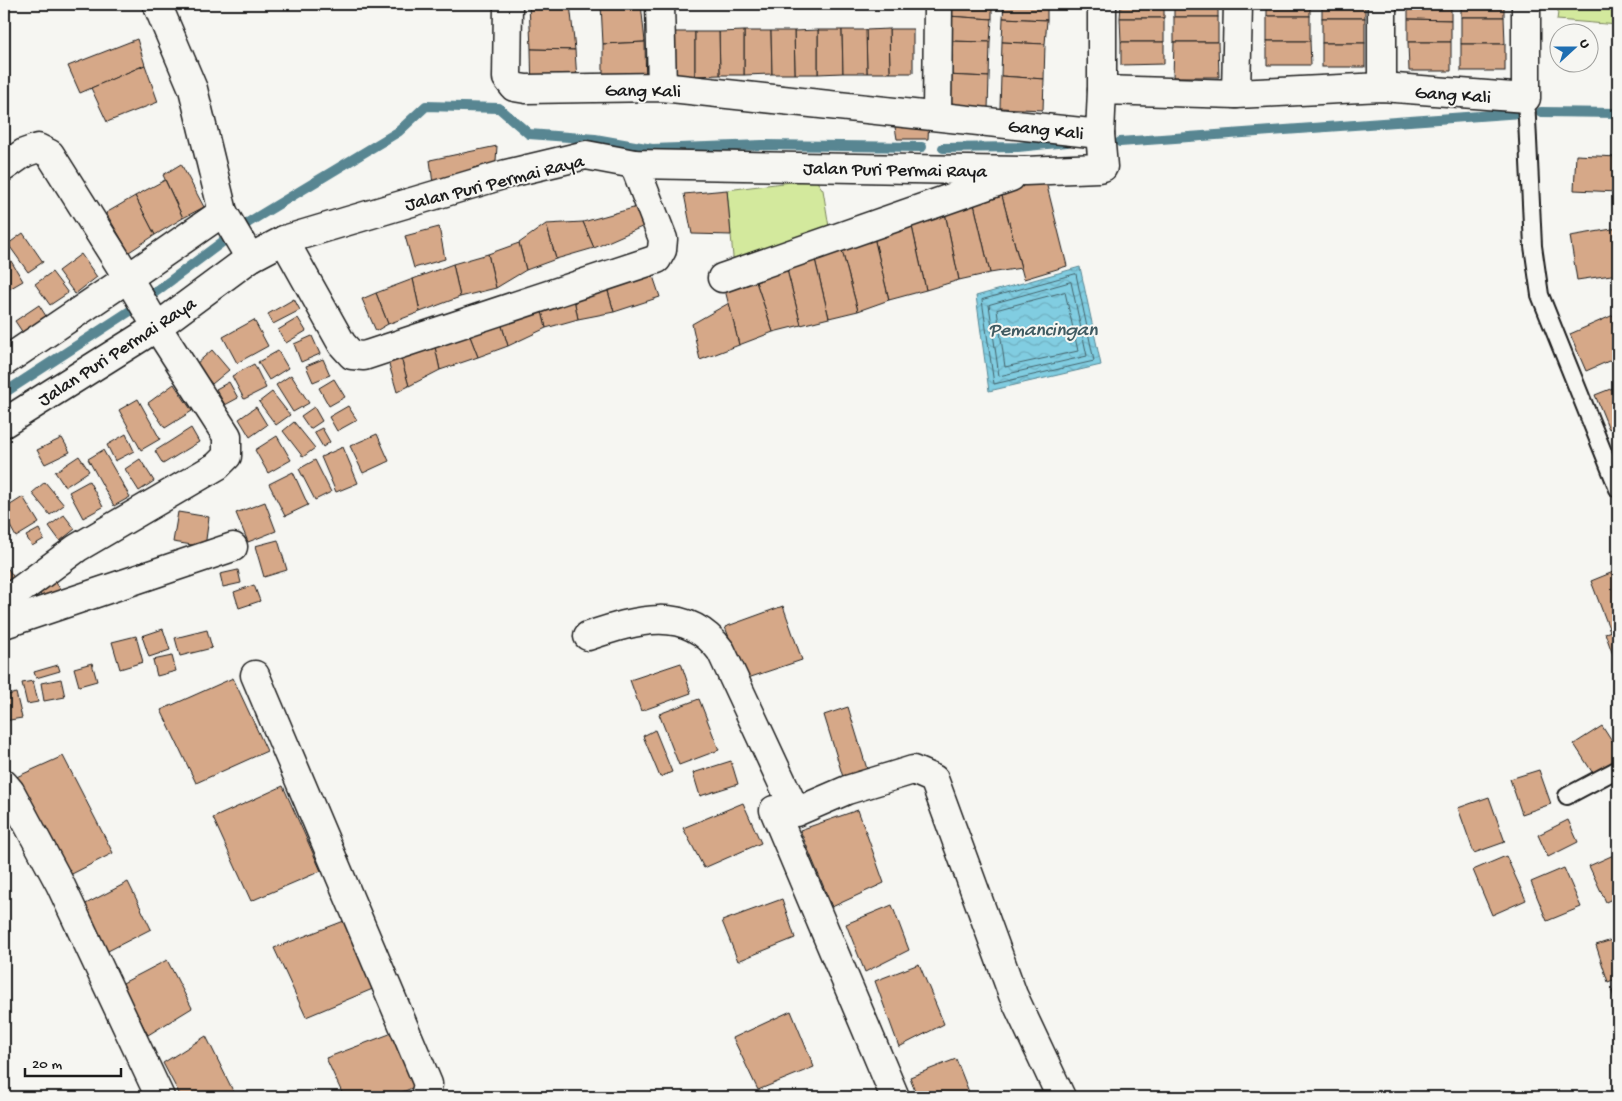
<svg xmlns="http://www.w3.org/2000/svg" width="1622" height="1101" font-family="'Gochi Hand',sans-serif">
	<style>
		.green { fill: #d3e99d; stroke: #78825c }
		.water { fill: url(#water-waves); stroke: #598692 }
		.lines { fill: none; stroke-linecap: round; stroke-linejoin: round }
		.shore { stroke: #44636b; stroke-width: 1 }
		.stream { stroke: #598692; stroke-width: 10 }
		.building { fill: #d6a888; stroke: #1c1c1c }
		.lane-casing { stroke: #1c1c1c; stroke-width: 20 }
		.street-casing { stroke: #1c1c1c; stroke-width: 31 }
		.lane { stroke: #f6f6f2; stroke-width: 16 }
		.street { stroke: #f6f6f2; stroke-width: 28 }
		.labels { text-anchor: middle; stroke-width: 4; stroke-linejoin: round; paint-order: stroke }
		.street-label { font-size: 19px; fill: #1c1c1c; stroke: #f6f6f2 }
		.water-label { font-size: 20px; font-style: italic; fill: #3f5a61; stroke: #f6f6f2 }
	</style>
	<defs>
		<pattern id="water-waves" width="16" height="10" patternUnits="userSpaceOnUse" patternTransform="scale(1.25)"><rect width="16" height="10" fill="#81cde1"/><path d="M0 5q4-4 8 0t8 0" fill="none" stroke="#6fafc0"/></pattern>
	</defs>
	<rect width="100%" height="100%" fill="#f6f6f2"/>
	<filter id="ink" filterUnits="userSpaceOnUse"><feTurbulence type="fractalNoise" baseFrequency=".02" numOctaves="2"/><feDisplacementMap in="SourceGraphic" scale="10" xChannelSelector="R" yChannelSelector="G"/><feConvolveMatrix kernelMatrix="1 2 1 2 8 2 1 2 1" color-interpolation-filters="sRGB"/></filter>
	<g filter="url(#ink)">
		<g class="green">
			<path d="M1559,4H1618V25L1557,20Z"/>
			<path d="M815,179L823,190L829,227L734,268L727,190Z"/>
		</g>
		<path class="water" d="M1080,267L1101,365L989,391L976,296Z"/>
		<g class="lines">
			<g class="shore">
				<path d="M1076,274L1094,361L994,384L982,300Z"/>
				<path d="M1071,282L1087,356L999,376L989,305Z"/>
				<path d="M1065,292L1078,351L1005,367L997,310Z"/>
			</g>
			<g class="stream">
				<path d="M1541,112L1618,113"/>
				<path d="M1120,142L1521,113"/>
				<path d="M943,148L1018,147L1067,142"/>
				<path d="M4,393L130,311L249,222L398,132L426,106L499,108L529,134L595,139L652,149L762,145L922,147"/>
			</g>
		</g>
		<g class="building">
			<path d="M529,4H570L575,50L531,49Z"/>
			<path d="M601,4H641L645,42L603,44Z"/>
			<path d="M949,4H992V19L948,16Z"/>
			<path d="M1004,4H1047V20L1003,18Z"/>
			<path d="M1121,4H1164V18H1120Z"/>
			<rect x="1174" y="4" width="44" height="13"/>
			<rect x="1267" y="4" width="43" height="12"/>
			<rect x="1322" y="4" width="43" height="14"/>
			<path d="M1408,4H1451V20L1408,19Z"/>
			<rect x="1461" y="4" width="43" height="13"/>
			<path d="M948,16L992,19L990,42L947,41Z"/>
			<rect x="1267" y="16" width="43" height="25"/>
			<rect x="1174" y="17" width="44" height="25"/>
			<path d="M1461,17H1504L1505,44H1461Z"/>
			<path d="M1003,18L1047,20L1045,44L1002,42Z"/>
			<path d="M1120,18H1164V42H1121Z"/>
			<rect x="1322" y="18" width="43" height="25"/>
			<path d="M1408,19L1451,20V42H1408Z"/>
			<path d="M889,29H913V73H890Z"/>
			<path d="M889,29L890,73H867L866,30Z"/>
			<path d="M818,30H842L843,73L818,74Z"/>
			<path d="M818,30V74H795L794,31Z"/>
			<path d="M842,30H866L867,73H843Z"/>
			<path d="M744,31H771L772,74L744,75Z"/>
			<path d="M744,31V75H720L719,32Z"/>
			<path d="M771,31H794L795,74H772Z"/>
			<path d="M670,32H695V76H671Z"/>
			<path d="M695,32H719L720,75L695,76Z"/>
			<path d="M137,39L145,65L80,93L68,66Z"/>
			<path d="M947,41L990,42L989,77L946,75Z"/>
			<path d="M1267,41H1310L1311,65H1267Z"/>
			<path d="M645,42L646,94L603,97V44Z"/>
			<path d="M1002,42L1045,44L1044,79L1001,76Z"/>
			<path d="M1121,42H1164V64L1121,65Z"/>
			<path d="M1174,42H1218L1219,77H1173Z"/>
			<path d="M1408,42H1451V71H1409Z"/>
			<rect x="1322" y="43" width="43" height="24"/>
			<rect x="1461" y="44" width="44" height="27"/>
			<path d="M531,49L575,50L578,96H532Z"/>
			<path d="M145,65L158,102L107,122L91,88Z"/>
			<path d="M946,75L989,77L988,109H944Z"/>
			<path d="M1001,76L1044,79L1043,110L1000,108Z"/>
			<path d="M929,120L928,139H897L894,121Z"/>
			<path d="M497,146L495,176L434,192L430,160Z"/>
			<path d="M1576,155L1618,157V192L1574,190Z"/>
			<path d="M181,164L204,207L183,218L163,175Z"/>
			<path d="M165,180L183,218L155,235L135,196Z"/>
			<path d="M1046,182L1067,266L1024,279L1000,189Z"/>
			<path d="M727,190L731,235L692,234L684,194Z"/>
			<path d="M135,196L155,235L129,252L106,213Z"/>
			<path d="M1002,196L1021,268L990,273L974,204Z"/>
			<path d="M974,204L990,273L959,280L945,213Z"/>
			<path d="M637,207L644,226L594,248L583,222Z"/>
			<path d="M945,213L959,280L926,290L911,222Z"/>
			<path d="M583,222L594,248L556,259L546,224Z"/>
			<path d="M911,222L926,290L889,300L873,233Z"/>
			<path d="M546,224L556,259L526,270L519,243Z"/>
			<path d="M439,227L445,259L414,268L405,236Z"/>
			<path d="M1618,228V274L1577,280L1570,236Z"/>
			<path d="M23,233L43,262L28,272L8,244Z"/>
			<path d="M873,233L889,300L858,311L840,243Z"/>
			<path d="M519,243L526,270L496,288L488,254Z"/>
			<path d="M840,243L858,311L829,318L813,251Z"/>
			<path d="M5,251L23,281L4,292V252Z"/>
			<path d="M813,251L829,318L801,325L785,262Z"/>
			<path d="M81,254L97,277L75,294L58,271Z"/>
			<path d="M488,254L496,288L460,297L453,264Z"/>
			<path d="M785,262L801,325L773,332L753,273Z"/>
			<path d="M453,264L460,297L420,312L413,279Z"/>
			<path d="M650,267L660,297L614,312L605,281Z"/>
			<path d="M52,272L68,293L50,305L35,284Z"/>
			<path d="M753,273L773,332L739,345L723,282Z"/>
			<path d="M413,279L420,312L388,324L376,293Z"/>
			<path d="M605,281L614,312L578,319L572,289Z"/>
			<path d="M572,289L578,319L546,328L539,299Z"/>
			<path d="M376,293L388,324L376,331L362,299Z"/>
			<path d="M294,299L300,310L273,324L268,314Z"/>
			<path d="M539,299L546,328L508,346L498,313Z"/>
			<path d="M729,303L739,345L700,360L692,324Z"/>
			<path d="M39,305L51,324L27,339L15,321Z"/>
			<path d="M498,313L508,346L478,357L466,326Z"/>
			<path d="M1618,313V357L1586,371L1570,334Z"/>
			<path d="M298,318L306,331L286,343L278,330Z"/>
			<path d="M254,320L268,346L237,363L223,337Z"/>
			<path d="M466,326L478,357L440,370L433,338Z"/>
			<path d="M312,336L320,354L301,362L294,344Z"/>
			<path d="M433,338L440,370L409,386L399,351Z"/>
			<path d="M212,350L229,370L212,384L196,364Z"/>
			<path d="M278,351L288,368L269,380L258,362Z"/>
			<path d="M399,351L409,386L397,392L386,354Z"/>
			<path d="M323,359L330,375L313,382L306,366Z"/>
			<path d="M254,364L266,388L244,399L232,376Z"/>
			<path d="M291,375L309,403L293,412L276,385Z"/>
			<path d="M334,379L345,397L329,406L319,388Z"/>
			<path d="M229,382L238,398L225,405L216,389Z"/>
			<path d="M174,384L192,411L165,428L148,403Z"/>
			<path d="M1618,386V425L1609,429L1595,395Z"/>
			<path d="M272,392L290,415L276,425L259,402Z"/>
			<path d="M138,399L160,439L141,450L119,410Z"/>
			<path d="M348,406L357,420L337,431L329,417Z"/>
			<path d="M256,407L267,425L250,437L239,419Z"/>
			<path d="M314,407L322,421L310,429L301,416Z"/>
			<path d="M294,422L315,448L303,457L283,431Z"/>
			<path d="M191,428L199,442L163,464L155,451Z"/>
			<path d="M322,428L330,442L323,447L314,432Z"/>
			<path d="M126,434L134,451L115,461L107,445Z"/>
			<path d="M377,434L389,461L363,473L350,446Z"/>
			<path d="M277,436L291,460L268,473L255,450Z"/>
			<path d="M62,438L70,452L45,464L37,450Z"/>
			<path d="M343,447L358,483L336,492L321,457Z"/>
			<path d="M103,450L130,497L114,506L88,459Z"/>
			<path d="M79,456L89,471L65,487L55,472Z"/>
			<path d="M140,459L154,481L139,491L125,469Z"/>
			<path d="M315,460L331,492L315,500L299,469Z"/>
			<path d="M293,472L308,505L285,516L269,484Z"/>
			<path d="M89,481L103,507L83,518L69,492Z"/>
			<path d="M45,482L64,505L50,515L32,493Z"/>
			<path d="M23,497L39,523L16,537L4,515V509Z"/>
			<path d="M265,502L276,531L248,542L236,513Z"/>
			<path d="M178,512L209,517L205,547L173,542Z"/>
			<path d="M64,515L75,529L60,541L49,526Z"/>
			<path d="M39,529L44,539L32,546L26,536Z"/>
			<path d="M278,540L287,570L264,577L255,546Z"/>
			<path d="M4,563L15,579L4,587Z"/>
			<path d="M238,570L241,583L223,587L220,574Z"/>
			<path d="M1618,570V627L1610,631L1591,581Z"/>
			<path d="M50,574L61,590L45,602L35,586Z"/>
			<path d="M254,585L260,601L239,608L234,592Z"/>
			<path d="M783,606L802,660L745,679L725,627Z"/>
			<path d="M163,629L170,650L149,657L142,636Z"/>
			<path d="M1618,629V662L1616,663L1605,633Z"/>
			<path d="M207,630L212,648L180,656L175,638Z"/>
			<path d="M136,636L143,662L120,669L112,642Z"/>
			<path d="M172,656L176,671L157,676L153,660Z"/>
			<path d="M92,663L97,681L79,686L74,668Z"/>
			<path d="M681,663L691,693L641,711L630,680Z"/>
			<path d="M58,665L60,671L36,678L34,672Z"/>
			<path d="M233,678L267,751L196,783L161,710Z"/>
			<path d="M61,679L65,697L44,701L41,683Z"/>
			<path d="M33,681L38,702L27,704L22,683Z"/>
			<path d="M16,693L22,718L4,721V696Z"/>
			<path d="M699,699L719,750L679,765L659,714Z"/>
			<path d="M848,707L867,769L843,777L824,715Z"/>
			<path d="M1602,726L1618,751V763L1596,778L1574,744Z"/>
			<path d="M655,730L672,772L660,777L643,736Z"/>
			<path d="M63,756L113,853L64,878L12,779Z"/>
			<path d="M731,761L738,784L700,796L693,773Z"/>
			<path d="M1539,770L1551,804L1522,814L1510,779Z"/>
			<path d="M283,786L321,871L251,901L213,818Z"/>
			<path d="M1489,797L1505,842L1474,853L1458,808Z"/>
			<path d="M743,803L761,843L704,868L683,828Z"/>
			<path d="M858,810L884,883L832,907L800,830Z"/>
			<path d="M1568,820L1578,842L1548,857L1538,835Z"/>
			<path d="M1618,853V896L1606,902L1589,866Z"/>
			<path d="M1506,856L1526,900L1492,915L1473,870Z"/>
			<path d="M1564,868L1581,907L1547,921L1531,882Z"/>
			<path d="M128,882L151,929L104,953L80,907Z"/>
			<path d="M782,899L795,938L738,961L722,921Z"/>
			<path d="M892,905L909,950L865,972L846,924Z"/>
			<path d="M344,921L375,988L306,1017L274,948Z"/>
			<path d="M1618,938V978L1608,982L1596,945Z"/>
			<path d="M167,960L192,1008L148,1035L121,984Z"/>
			<path d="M919,964L944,1024L899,1047L875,981Z"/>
			<path d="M1618,989V1013L1612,991Z"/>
			<path d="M791,1011L814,1067L758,1090L733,1038Z"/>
			<path d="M395,1032L419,1085L391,1097H344L326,1058Z"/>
			<path d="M206,1036L236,1097H181L163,1063Z"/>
			<path d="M956,1059L971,1097H917L910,1077Z"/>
		</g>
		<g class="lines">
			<defs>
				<g id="lane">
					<path d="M1526,98L1533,246L1540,295L1618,489"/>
					<path d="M1567,796L1618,769"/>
				</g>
				<g id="street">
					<path d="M157,4L193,89L223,212L250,258"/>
					<path d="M508,4L507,78L514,87L526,89L662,87L1100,134L1102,90L1236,94L1382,87L1526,98V4"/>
					<path d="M660,4L662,87"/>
					<path d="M1382,87V4"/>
					<path d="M1102,90V4"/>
					<path d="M1236,94L1238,4"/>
					<path d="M937,116L938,4"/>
					<path d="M4,167L24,153L38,148L50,154L128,278L4,362"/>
					<path d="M284,240L342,344L352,355L364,356L657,259L662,250L663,239L634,164"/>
					<path d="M722,278L1011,177"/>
					<path d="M4,423L157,327L250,258L284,240L506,174L586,155L634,164L1025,171L1098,168L1103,167L1100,134"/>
					<path d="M4,602L77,548L217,466L227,456V436L157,327L128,278L223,212"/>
					<path d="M4,624L233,547"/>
					<path d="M588,636C636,620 686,604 721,651L796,812L847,790L913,770L934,779L1013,995L1061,1097"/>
					<path d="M255,675L428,1084L425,1097"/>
					<path d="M4,784L10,791L60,884L160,1097"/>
					<path d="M774,810L895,1097"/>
				</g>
			</defs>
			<use href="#lane" class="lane-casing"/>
			<use href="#street" class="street-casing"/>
			<use href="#lane" class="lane"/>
			<use href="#street" class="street"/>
		</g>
	</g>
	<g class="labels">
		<g class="street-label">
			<text transform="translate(643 89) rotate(1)" y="7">Gang Kali</text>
			<text transform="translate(1453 93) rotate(4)" y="7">Gang Kali</text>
			<text transform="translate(1046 128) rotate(6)" y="7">Gang Kali</text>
			<text transform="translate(895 168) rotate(1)" y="7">Jalan Puri Permai Raya</text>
			<text transform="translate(494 181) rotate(-14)" y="7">Jalan Puri Permai Raya</text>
			<text transform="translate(116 350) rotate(-33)" y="7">Jalan Puri Permai Raya</text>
		</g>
		<g class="water-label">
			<text x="1043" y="335">Pemancingan</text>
		</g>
	</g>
	<rect width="1622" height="1101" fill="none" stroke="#f6f6f2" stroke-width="20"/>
	<rect x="10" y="10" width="1602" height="1081" fill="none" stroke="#1c1c1c" stroke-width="2" filter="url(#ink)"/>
	<g transform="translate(1574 48) rotate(69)"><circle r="24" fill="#f6f6f2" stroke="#9f9f9c"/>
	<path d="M0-4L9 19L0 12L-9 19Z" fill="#1f6fb2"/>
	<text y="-8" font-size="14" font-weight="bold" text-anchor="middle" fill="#1c1c1c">U</text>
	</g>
	<path d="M25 1068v8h96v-8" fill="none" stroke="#1c1c1c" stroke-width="2.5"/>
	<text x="32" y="1068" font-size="15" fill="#1c1c1c" stroke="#f6f6f2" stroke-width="4" paint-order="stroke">20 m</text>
</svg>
